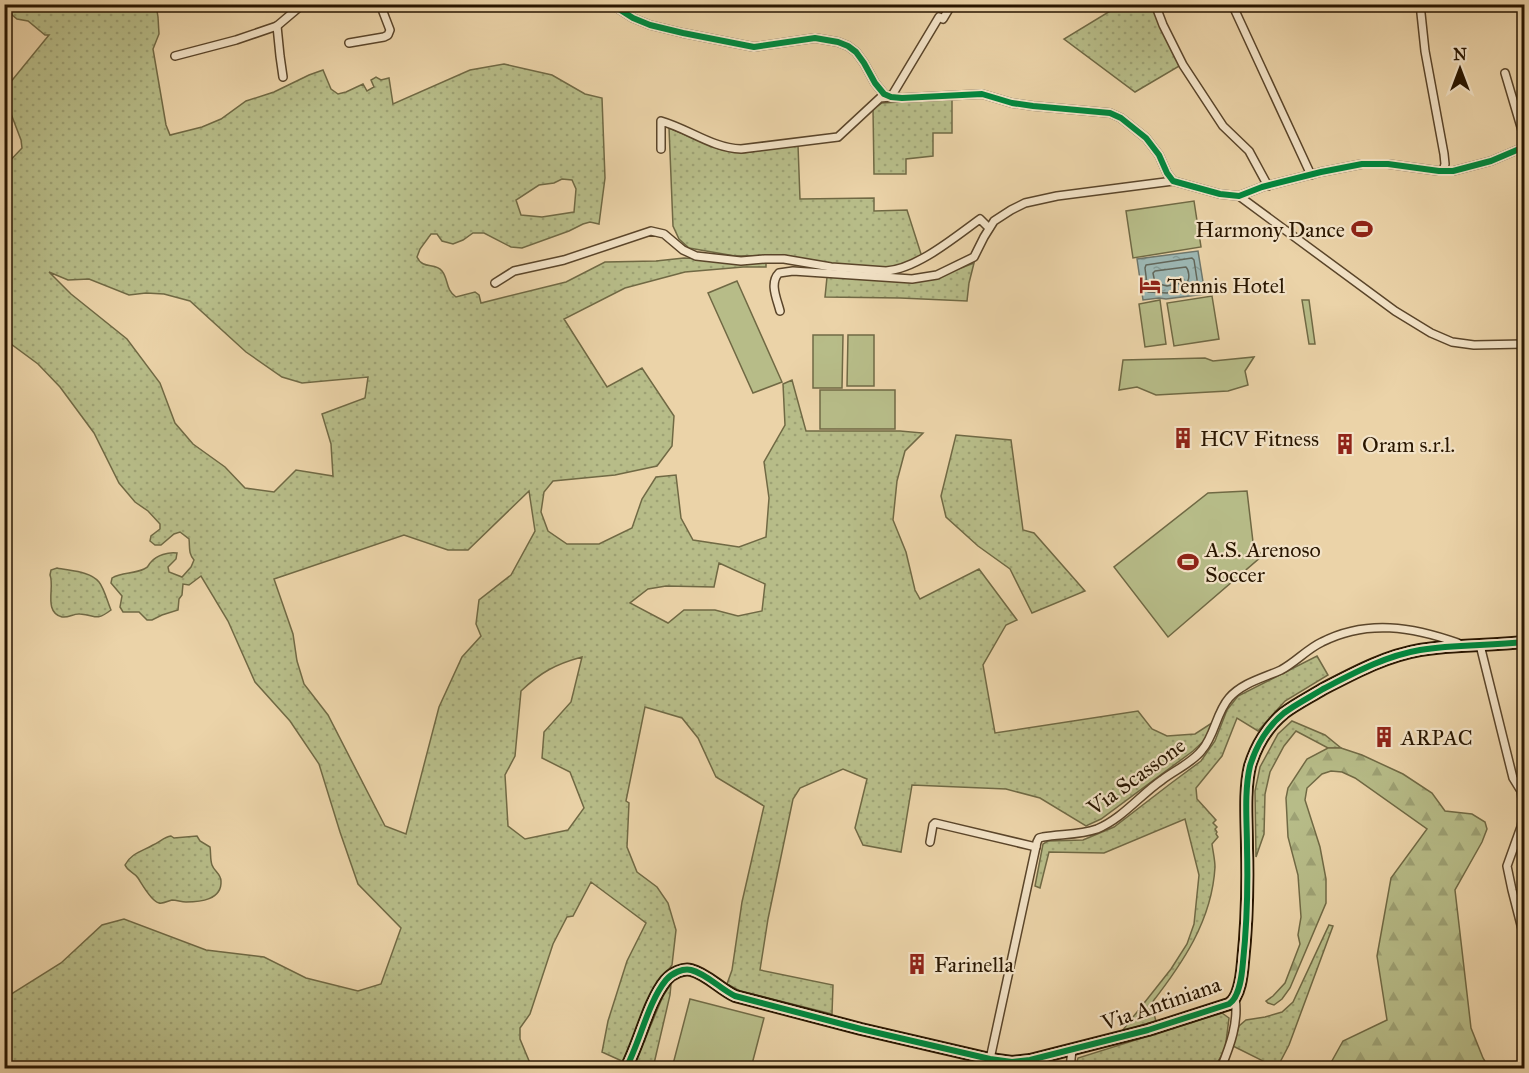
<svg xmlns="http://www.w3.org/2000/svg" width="1529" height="1073" font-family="'IM FELL Great Primer',serif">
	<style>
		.grass { fill: url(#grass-dots); stroke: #706944; stroke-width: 1.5; fill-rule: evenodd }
		.forest { fill: url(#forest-firs); stroke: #706944; stroke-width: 1.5 }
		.park { fill: #b7bc88; stroke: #706944; stroke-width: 1.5 }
		.water { fill: url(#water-ripples); stroke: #6e766b; stroke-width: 1.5 }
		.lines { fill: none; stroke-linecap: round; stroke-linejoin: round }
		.shore { stroke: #626659; stroke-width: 1.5 }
		.street-casing { stroke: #5a452a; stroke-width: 10 }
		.secondary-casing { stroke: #291600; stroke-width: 14 }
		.street { stroke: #f2e2c6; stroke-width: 7 }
		.secondary { stroke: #f2e2c6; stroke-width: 10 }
		.cycleway-casing { stroke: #f2e2c6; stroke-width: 10 }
		.cycleway { stroke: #00873e; stroke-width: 6 }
		.labels { text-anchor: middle; stroke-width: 4.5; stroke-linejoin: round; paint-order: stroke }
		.poi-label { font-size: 22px; fill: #291600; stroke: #f2e2c6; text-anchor: start }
		.street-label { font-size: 22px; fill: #291600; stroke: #f2e2c6 }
	</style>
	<defs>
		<pattern id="grass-dots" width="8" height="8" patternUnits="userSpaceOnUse" patternTransform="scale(1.5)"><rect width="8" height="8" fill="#b7bc88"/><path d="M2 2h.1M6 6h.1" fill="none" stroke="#9da174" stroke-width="1.8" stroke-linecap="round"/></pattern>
		<pattern id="forest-firs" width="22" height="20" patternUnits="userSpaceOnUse" patternTransform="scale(1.5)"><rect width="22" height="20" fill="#b7bc88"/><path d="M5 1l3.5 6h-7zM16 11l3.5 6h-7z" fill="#9da174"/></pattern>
		<pattern id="water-ripples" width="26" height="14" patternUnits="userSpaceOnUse" patternTransform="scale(1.5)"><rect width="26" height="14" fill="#9cb6b2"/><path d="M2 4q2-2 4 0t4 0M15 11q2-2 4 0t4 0" fill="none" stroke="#869c97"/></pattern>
	</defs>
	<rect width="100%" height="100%" fill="#ebd3a8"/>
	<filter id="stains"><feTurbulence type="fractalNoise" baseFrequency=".00333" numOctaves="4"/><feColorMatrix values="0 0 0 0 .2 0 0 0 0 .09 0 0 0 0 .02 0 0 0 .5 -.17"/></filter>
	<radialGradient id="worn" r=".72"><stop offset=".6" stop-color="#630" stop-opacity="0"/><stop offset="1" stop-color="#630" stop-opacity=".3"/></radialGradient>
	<g class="grass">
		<path d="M5,5H156L158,17L159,34L153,49L166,125L170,135L202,127L221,119L246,101L274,92L309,75L323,70L331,89L338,94L346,92L363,84L367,91L374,87L371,80L376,77L381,80L389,78L393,104L470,70L504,64L552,75L585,94L602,98L605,178L599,224L590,222L583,224L569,231L522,248L511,247L484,233H473L463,240L453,244L442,241L437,234H431L420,249L417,257C423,270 435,262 442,271C449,280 445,289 456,297L475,292L479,295L481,303L566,282L605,262L656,261L684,258L766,262V267H743L685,272L625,288L564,319L607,387L642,368L674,416L672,446L657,466L615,475L553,481L544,492L541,512L548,531L567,544H599L632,528L642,499L656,477L676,475L681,518L693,540L739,547L766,537L769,498L764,462L785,425L783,384L792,380L806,431H900L923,433L905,451L897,481L893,520L906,552L915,590L920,599L979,569L1017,620L1006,625L983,665L995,733L1138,711L1152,729L1167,736L1195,734L1215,721L1209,736L1193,751L1101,819L1086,826L1040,798L1006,789L912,785L901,852L863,845L855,828L867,779L843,769L800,788L793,799L768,919L760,970L833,985L832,1014L740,991L727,984L732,970L742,902L764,806L716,777L698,738L682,718L645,707L626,801L629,803L627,847L637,872L657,887L668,903L676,930L672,965L664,976L624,1062L602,1052L608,1021L627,961L646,923L591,882L573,916L567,917L553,944L530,1014L520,1028V1039L532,1068H5L4,999L8,996L61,963L102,925L124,919L206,950L264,957L306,978L358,991L381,984L401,928L358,884L340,832L319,764L290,721L255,682L228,621L201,576L189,585L183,584L182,595L179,599L178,610L162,615L152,620H147L139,612H123L120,607L122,596L111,583L112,578C121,572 134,574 144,569C150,566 147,566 151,562C157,555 168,552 177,553L176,559L168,567L169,572L182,577L191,567L194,560C188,553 190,547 189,539L180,532L174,534L161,545H155L150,541L151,536L160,529V524L148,511L135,502L119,483L94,433L60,387L38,364L7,341L4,331L5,166L22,148L21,140L8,106L9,84L49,35H45L28,21L17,19L5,9ZM562,179L572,180L576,189L574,212L542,217L521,215L516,200L539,185L554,183ZM49,272L68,280L89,279L129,295L146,293L164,294L190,301L246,352L282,377L302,383L368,377L365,398L322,414L331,444L333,476L296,470L274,492L245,488L225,467L193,444L175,423L160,383L127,339L71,294ZM529,491L535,531L511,575L479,600L476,624L481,636L462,657L439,707L406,834L385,826L328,715L304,684L297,661L293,634L274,579L404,535L448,550H468ZM719,563L765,584L762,611L738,616L715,610H684L668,623L630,603L648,589L666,586L714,587ZM582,657L571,702L544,732L542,758L570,772L584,808L568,830L525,839L508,826L505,775L515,756L521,691C541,672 556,664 582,657Z"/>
		<path d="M1120,5H1152L1181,65L1135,92L1064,39Z"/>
		<path d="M952,99V133H933V156L906,159V174H874L873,109L882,103Z"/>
		<path d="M669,128L719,149L743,153L798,145L800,199L874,198V211L907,210L922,257L898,268L886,269L828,264L784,255L735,256L689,248L679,239L673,226Z"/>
		<path d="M974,263L969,283L967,301L900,298L825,297L827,277L932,279Z"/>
		<path d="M956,435L1011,440L1023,530L1034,533L1085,591L1032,613L1010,569L978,546L946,517L941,496Z"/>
		<path d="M57,568C70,571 90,571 99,582C104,588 108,603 111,610C95,622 97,615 80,614C74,613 69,618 62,617C43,612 55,587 50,575L51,570Z"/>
		<path d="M1317,656L1328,675L1285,701L1258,731L1237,718L1222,756L1196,788L1197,799L1216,820L1213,823L1217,827L1215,829L1217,832L1216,834L1218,837L1212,844C1213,852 1215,860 1215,867C1212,921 1182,964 1151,1004L1156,1021L1122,1031L1171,969L1187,944L1194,924L1199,875L1185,819L1104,853L1049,852L1040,888L1035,886L1043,844L1048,841L1083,840L1114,827L1170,784L1201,761L1215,741L1227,710L1238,696Z"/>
		<path d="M1292,721L1325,735L1341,748H1328L1296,731L1284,746L1270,772L1265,794L1264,834L1256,857L1255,791L1260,767L1278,734Z"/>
		<path d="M171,836L174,838L197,836L200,841L210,847C211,853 210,859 212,865C214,871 221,874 221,881C222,900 200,902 186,902C181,902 177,900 172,900C168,901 163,904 159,903C151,901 142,884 138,878C134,872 128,872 125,865C131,853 143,851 153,845C160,842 164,837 171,836Z"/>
		<path d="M1329,925L1333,926L1289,1045L1277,1068L1233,1046L1239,1026L1246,1020L1265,1017L1282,1012L1293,1002Z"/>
		<path d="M671,984L670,995L653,1068H633L663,996Z"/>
		<path d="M1222,1013L1229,1018L1225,1050L1214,1068H1075L1078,1058Z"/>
	</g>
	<path class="forest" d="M1328,748H1341L1362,755L1403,774L1432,793L1445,811L1472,814L1485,822L1487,829L1482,842L1455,890L1471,1028L1483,1058L1489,1068H1328L1343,1041L1387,1020L1377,956L1391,878L1427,829L1355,778L1342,772L1331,771L1322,774L1307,788L1305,800L1320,847L1326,879V903L1290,988L1282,999L1274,1005L1268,1003L1266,1001L1273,996L1285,983L1300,944L1298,935L1301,917L1298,875L1288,837L1286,798L1288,788L1307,759Z"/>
	<g class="park">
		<path d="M1194,201L1201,247L1133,258L1126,211Z"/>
		<path d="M737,281L782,382L753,393L708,293Z"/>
		<path d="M1212,296L1219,339L1174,346L1167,303Z"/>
		<path d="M1160,300L1166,344L1145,347L1139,304Z"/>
		<path d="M1302,300H1309L1315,344H1309Z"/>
		<path d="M813,335H843L842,388H813Z"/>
		<path d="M848,335H874V386H847Z"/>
		<path d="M1254,357L1245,371L1248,385L1228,391L1156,395L1137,387L1119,390L1123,360L1205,358L1213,361Z"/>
		<rect x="820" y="390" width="75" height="39"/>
		<path d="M1247,491L1253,542L1262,556L1168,637L1114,567L1208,493Z"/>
		<path d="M690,999L764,1018L751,1068H672Z"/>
	</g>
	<path class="water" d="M1198,251L1205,294L1166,299L1159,298L1143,300L1137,259Z"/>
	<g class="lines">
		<g class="shore">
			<path d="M1192,258L1194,260L1198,286L1196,288L1167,293L1148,292L1145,268L1146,265Z"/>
			<path d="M1186,267C1189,270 1190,279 1187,282L1167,286L1155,283L1153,273L1155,271Z"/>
		</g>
		<defs>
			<g id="street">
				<path d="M611,4L633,18L650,25L683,33L754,47L815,38L838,42L848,46L856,52L864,63L875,83L884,94L891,97L902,98L982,94L1012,103L1033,106L1110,113L1121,118L1146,138L1159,155L1167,173L1173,181L1220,194L1239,196L1262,187L1321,172L1362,164H1388L1439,171H1453L1491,161L1524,147"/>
				<path d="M1155,4L1163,25L1183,65L1223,126L1249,151L1268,186"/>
				<path d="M1232,4L1311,175"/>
				<path d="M1420,4L1425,51L1444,154L1445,164L1443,171"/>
				<path d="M277,26L280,56L283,77"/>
				<path d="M349,43L384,37L388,35L390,30L380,4"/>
				<path d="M175,56L236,40L277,26L303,4"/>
				<path d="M1505,73L1524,137"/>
				<path d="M661,149V121C689,129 712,148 741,149L838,137L880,98L891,97L939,17L943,19L952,4"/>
				<path d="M1239,196L1395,311L1431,333L1452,342L1474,345L1524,344"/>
				<path d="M495,283L514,271L564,260L651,231L664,234L683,250L696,256L741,261L765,259H784L831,267L886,271C917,269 955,237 980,219L989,228"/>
				<path d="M780,311C777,299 769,283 779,273L793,271L912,279L937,275L974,257L984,237L994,221L1011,210L1025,203L1057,196L1173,181"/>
				<path d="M1480,645L1513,778L1521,791L1524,812L1521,827L1507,866L1512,890L1522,929"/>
				<path d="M930,842L933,825L935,823L1036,847"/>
				<path d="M990,1059L1037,842L1039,838L1043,837C1061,834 1080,835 1097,829C1123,818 1140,795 1162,780C1175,770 1192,763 1202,750C1215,735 1216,713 1229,698C1242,683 1263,678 1281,670C1296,662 1307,649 1322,642C1367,619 1413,627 1458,643"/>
				<path d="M1070,1068L1072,1050"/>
				<path d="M1221,1068C1230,1046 1239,1022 1235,998"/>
			</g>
			<path id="secondary" d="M626,1068C640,1042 648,1002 666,980C672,973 683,968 691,970C707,974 720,989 735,996L861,1029L990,1059L1012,1062L1030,1060L1148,1030L1229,1004C1240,997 1242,974 1243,962C1247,924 1248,886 1247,848C1247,823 1244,791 1250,766C1256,746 1268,726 1284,713C1296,704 1310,697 1323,689C1354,673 1385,656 1420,650C1455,644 1490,646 1524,642"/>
		</defs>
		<use href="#street" class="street-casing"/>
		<use href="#secondary" class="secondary-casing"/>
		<use href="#street" class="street"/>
		<use href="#secondary" class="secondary"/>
		<defs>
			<g id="cycleway">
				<path d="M611,4L633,18L650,25L683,33L754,47L815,38L838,42L848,46L856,52L864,63L875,83L884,94L891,97L902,98L982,94L1012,103L1033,106L1110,113L1121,118L1146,138L1159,155L1167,173L1173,181L1220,194L1239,196L1262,187L1321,172L1362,164H1388L1439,171H1453L1491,161L1524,147"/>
				<path d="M626,1068C640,1042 648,1002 666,980C672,973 683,968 691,970C707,974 720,989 735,996L861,1029L990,1059L1012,1062L1030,1060L1148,1030L1229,1004C1240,997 1242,974 1243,962C1247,924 1248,886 1247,848C1247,823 1244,791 1250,766C1256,746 1268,726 1284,713C1296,704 1310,697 1323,689C1354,673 1385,656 1420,650C1455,644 1490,646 1524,642"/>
			</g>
		</defs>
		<use href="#cycleway" class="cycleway-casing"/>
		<use href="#cycleway" class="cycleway"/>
	</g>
	<defs>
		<symbol id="stadium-bare" viewBox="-9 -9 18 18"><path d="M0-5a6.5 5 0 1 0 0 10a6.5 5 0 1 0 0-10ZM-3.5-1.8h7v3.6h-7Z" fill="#8f2418" stroke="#f2e2c6" stroke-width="2.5" paint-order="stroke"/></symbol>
		<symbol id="hotel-bare" viewBox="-9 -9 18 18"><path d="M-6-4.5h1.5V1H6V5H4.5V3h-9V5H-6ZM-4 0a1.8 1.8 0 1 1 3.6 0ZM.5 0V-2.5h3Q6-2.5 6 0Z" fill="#8f2418" stroke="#f2e2c6" stroke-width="2.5" paint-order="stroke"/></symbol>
		<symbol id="building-bare" viewBox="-9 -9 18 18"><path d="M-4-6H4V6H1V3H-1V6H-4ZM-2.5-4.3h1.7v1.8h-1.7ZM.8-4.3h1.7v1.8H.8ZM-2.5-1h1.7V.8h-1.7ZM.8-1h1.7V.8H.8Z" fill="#8f2418" stroke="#f2e2c6" stroke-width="2.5" paint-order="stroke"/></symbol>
	</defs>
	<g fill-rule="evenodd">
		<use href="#stadium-bare" x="1347" y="214" width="30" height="30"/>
		<use href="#hotel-bare" x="1135" y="270" width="30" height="30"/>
		<use href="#building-bare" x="1168" y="423" width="30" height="30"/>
		<use href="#building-bare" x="1330" y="429" width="30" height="30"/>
		<use href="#stadium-bare" x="1173" y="547" width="30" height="30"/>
		<use href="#building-bare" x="1369" y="722" width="30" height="30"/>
		<use href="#building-bare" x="902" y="949" width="30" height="30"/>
	</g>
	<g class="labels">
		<g class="poi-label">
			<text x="1345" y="237" text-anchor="end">Harmony Dance</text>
			<text x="1167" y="293">Tennis Hotel</text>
			<text x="1200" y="446">HCV Fitness</text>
			<text x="1362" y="452">Oram s.r.l.</text>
			<text x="1205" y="557">A.S. Arenoso<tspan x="1205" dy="25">Soccer</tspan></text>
			<text x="1401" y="745">ARPAC</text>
			<text x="934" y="972">Farinella</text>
		</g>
		<g class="street-label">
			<text transform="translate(1136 776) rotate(-36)" y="8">Via Scassone</text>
			<text transform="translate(1161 1003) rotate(-19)" y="8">Via Antiniana</text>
		</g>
	</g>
	<rect width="1529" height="1073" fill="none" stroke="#ebd3a8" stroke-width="24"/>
	<rect x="6" y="6" width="1517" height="1061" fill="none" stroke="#291600" stroke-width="3"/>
	<rect x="12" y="12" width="1505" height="1049" fill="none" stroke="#291600" stroke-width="1.5"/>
	<g transform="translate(1460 69)" stroke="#f2e2c6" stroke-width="4.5" paint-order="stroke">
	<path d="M0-4.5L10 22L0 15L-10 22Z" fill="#291600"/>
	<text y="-9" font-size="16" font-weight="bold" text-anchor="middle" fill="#291600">N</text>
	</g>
	<rect width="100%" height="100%" filter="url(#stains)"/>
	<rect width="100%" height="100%" fill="url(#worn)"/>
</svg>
